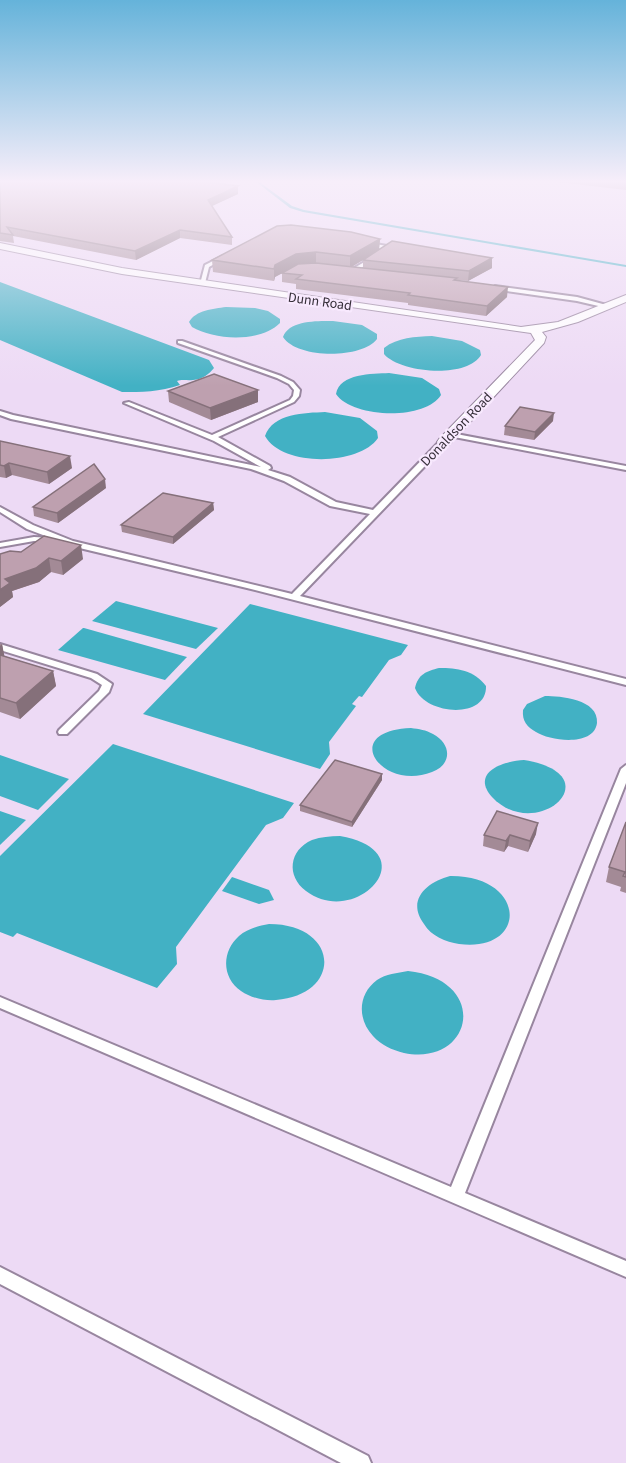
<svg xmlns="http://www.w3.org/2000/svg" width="626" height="1463" font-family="'Source Sans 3',sans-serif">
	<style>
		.water { fill: #42b1c4 }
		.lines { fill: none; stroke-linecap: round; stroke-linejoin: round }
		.stream { fill: #42b1c4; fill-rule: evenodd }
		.service-casing { stroke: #98869f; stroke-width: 4 }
		.minor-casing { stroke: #98869f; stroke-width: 2 }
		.service { fill: #fff; fill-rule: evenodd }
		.minor { fill: #fff; fill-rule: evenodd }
		.wall { fill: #a38a96; fill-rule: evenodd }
		.shaded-wall { fill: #85707a }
		.building { fill: #bea0af; stroke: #85707a; stroke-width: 1.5 }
		.labels { text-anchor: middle; stroke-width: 4.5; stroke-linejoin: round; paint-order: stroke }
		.far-street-label { font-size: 14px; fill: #362f39; stroke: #f8e9fe }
	</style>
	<rect width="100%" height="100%" fill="#eddaf5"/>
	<g class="water">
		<path d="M0,282L209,360L214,368C208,375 203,379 193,380C187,381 183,379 177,381L180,385C160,392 141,392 122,392L0,340Z"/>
		<path d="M226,307L255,308L268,311L280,319V323C260,343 214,340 192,327L189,322C196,310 213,309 226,307Z"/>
		<path d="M333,321L362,325L377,334V339C362,359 297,359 283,337C289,320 318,321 333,321Z"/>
		<path d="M432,336L462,341L480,350L481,355C467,379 400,373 384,354V348C398,337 415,337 432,336Z"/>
		<path d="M389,373L422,378L439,389L441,395C425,421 352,418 336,394C340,373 372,374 389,373Z"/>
		<path d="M325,412L360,418L377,431L378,438C359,466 282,467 265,436C273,413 305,413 325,412Z"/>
		<path d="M116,601L218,628L196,649L92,621Z"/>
		<path d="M250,604L408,645L401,655L389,660L362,697L359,696L352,704L356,706L329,742L330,754L320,769L143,714Z"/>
		<path d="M83,628H84L187,657L165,680L58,650Z"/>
		<path d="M439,668C457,668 474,670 486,686C487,720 425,715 415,688C418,674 427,671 439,668Z"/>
		<path d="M545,696C560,696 599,699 597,723C594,747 550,741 536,732C527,727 522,721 523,710L527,704Z"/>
		<path d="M411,728C419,729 426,730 433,734C452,744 452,765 432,772C382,792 338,731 411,728Z"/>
		<path d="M113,744L294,803L283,818L266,825L176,947L177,964L157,988L17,933L13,937L0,932V856Z"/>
		<path d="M0,755L69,779L38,810L0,796Z"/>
		<path d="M524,760C614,775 536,844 492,797C470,772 504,761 524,760Z"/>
		<path d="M0,811L26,820L0,845Z"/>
		<path d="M340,836C429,852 356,929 306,891C286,876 289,850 312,840C321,837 330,836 340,836Z"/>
		<path d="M450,876C527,875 529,953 459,944C446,942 431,936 424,924C406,900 427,882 450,876Z"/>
		<path d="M232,877L269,890L274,900L259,904L222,891Z"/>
		<path d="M269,924C340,924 343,995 276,1000C265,1001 251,998 241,991C221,977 222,951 239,936C247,929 258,926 269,924Z"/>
		<path d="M408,971C491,980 473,1067 404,1053C392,1050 381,1045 373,1036C357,1019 358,994 377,980C386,974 397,973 408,971Z"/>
	</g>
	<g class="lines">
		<path class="stream" d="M258,181L292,206L304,210L626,265V267L303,212L290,208L255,181Z"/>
		<defs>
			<g id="service">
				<path d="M364,242L387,246L390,250L353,273H349V271L385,250L364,244Z"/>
				<path d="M223,256L227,257L209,267L205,283L200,284L205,265Z"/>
				<path d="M495,286L577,297L610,306L607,308L577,301L493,289Z"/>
				<path d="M178,341H182L281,376L293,382L300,390L299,396L294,402L218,437L270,466L271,468L268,470L290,477L336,502L373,510L441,440L448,442L300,596L626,679V685L247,588L67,545L56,540L55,543H52L34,541L0,547V543L34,537L51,538L27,529L0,512V507L33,525L73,541L292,594L370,514L330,506L284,481L251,469L11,419L0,415V411L13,415L261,467L214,441L124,403L129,402L212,435L290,400L293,396L294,390L289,384L277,378L178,343Z"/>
				<path d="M451,433L626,466V470L449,436L447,435Z"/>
				<path d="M0,644L97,674L112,684L109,692L67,734H59L58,732L59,730L99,691L102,685L91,678L0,650Z"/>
				<path d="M626,765V783L465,1193L626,1261V1277L0,1008V997L451,1187L621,769Z"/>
				<path d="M0,1267L368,1456L371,1463H341L0,1284Z"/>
			</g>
			<path id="minor" d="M0,243L122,268L521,327L558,322L626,295V302L578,322L542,332L546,337L544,343L449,445H439L437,442L439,439L535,340L531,333L122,274L0,249Z"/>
		</defs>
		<use href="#service" class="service-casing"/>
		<use href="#minor" class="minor-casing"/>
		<use href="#service" class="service"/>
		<use href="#minor" class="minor"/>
	</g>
	<g class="wall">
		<path d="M0,181L238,194L211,206L232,237V245L180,238L136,260L13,236L14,243L0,241Z"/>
		<path d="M549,181H626V190Z"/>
		<path d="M380,239L379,249L492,258V268L468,281L457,280L507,297L486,316L408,305V303L296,289V284L282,282V273L275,277L274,281L213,272L212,260ZM366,258L363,260V268L351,267Z"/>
		<path d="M168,391L258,402L211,420L169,402Z"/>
		<path d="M553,421L534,440L504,435L505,426Z"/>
		<path d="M0,441L72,468L49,484L12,475L6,478L0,477Z"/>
		<path d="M106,488L58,523L34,516L33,507Z"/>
		<path d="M213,503L214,510L173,544L122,532L121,525Z"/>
		<path d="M21,552L83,559L63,575L51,572L39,582L12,591L13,597L0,607Z"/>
		<path d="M0,644H2L4,656L53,671L56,686L20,719L0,712Z"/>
		<path d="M382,774V780L352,827L300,811V805Z"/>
		<path d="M626,822V893L620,891L621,887L606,882L609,867Z"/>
		<path d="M536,834L528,852L508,846L504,852L483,846L484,835Z"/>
	</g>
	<g class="shaded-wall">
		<path d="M238,186V194L208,208V200Z"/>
		<path d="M180,230V238L136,260L135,251Z"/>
		<path d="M380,239L379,250L350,268V256Z"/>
		<path d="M316,252V264L296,266L275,277L274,281V269L275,265L296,254Z"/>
		<path d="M492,258V268L468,281L469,271Z"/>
		<path d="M508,287L507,297L486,316L487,306Z"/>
		<path d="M258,390V402L211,420L210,408Z"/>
		<path d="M554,413L553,421L534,440L535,432Z"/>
		<path d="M70,456L72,468L49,484L47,472Z"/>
		<path d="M9,463L12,475L6,478L4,466Z"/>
		<path d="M105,479L106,488L58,523L57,513Z"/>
		<path d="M213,503L214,510L173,544V537Z"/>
		<path d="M81,545L83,559L63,575L61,561Z"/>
		<path d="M49,558L51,572L39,582L12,591L13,597L0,607V590L5,579Z"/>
		<path d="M2,644L5,659L0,663V646Z"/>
		<path d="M53,671L56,686L20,719L16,703Z"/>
		<path d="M382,774V780L352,827V822Z"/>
		<path d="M538,823L536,834L528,852L530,841Z"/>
		<path d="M510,835L508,846L504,852L506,841Z"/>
	</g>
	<g class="building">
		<path d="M0,181H199L238,186L208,200L232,237L180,230L135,251L7,227L13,235L0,233Z"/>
		<path d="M291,225L351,232L380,239L350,256L316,252L296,254L275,265L274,269L212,260L277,226Z"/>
		<path d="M392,241L492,258L469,271L363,260Z"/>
		<path d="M316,263L457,278L454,280L508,287L487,306L408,295L410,293L296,279L302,275L282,273L298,264Z"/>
		<path d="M214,374L258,390L210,408L168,391Z"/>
		<path d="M520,407L554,413L535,432L505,426Z"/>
		<path d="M0,441L70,456L47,472L9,463L4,466L0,465Z"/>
		<path d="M94,464L105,479L57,513L33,507Z"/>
		<path d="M163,493L213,503L173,537L121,525Z"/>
		<path d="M44,536L81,545L61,561L49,558L36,568L5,579L10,583L0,590V554L10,551L21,552Z"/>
		<path d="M0,655L53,671L16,703L0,698Z"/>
		<path d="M335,760L382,774L352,822L300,805Z"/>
		<path d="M497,811L538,823L530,841L510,835L506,841L484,835Z"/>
		<path d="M626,822V877L623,876L625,872L609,867Z"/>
	</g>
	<linearGradient id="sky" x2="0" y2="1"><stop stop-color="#65b3da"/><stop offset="0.47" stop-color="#f7eefa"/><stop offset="1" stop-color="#f7eefa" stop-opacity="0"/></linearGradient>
	<rect width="626" height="386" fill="url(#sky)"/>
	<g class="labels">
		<g class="far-street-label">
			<text transform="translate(320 301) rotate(8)" y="5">Dunn Road</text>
			<text transform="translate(456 429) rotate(-46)" y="5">Donaldson Road</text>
		</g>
	</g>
</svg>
